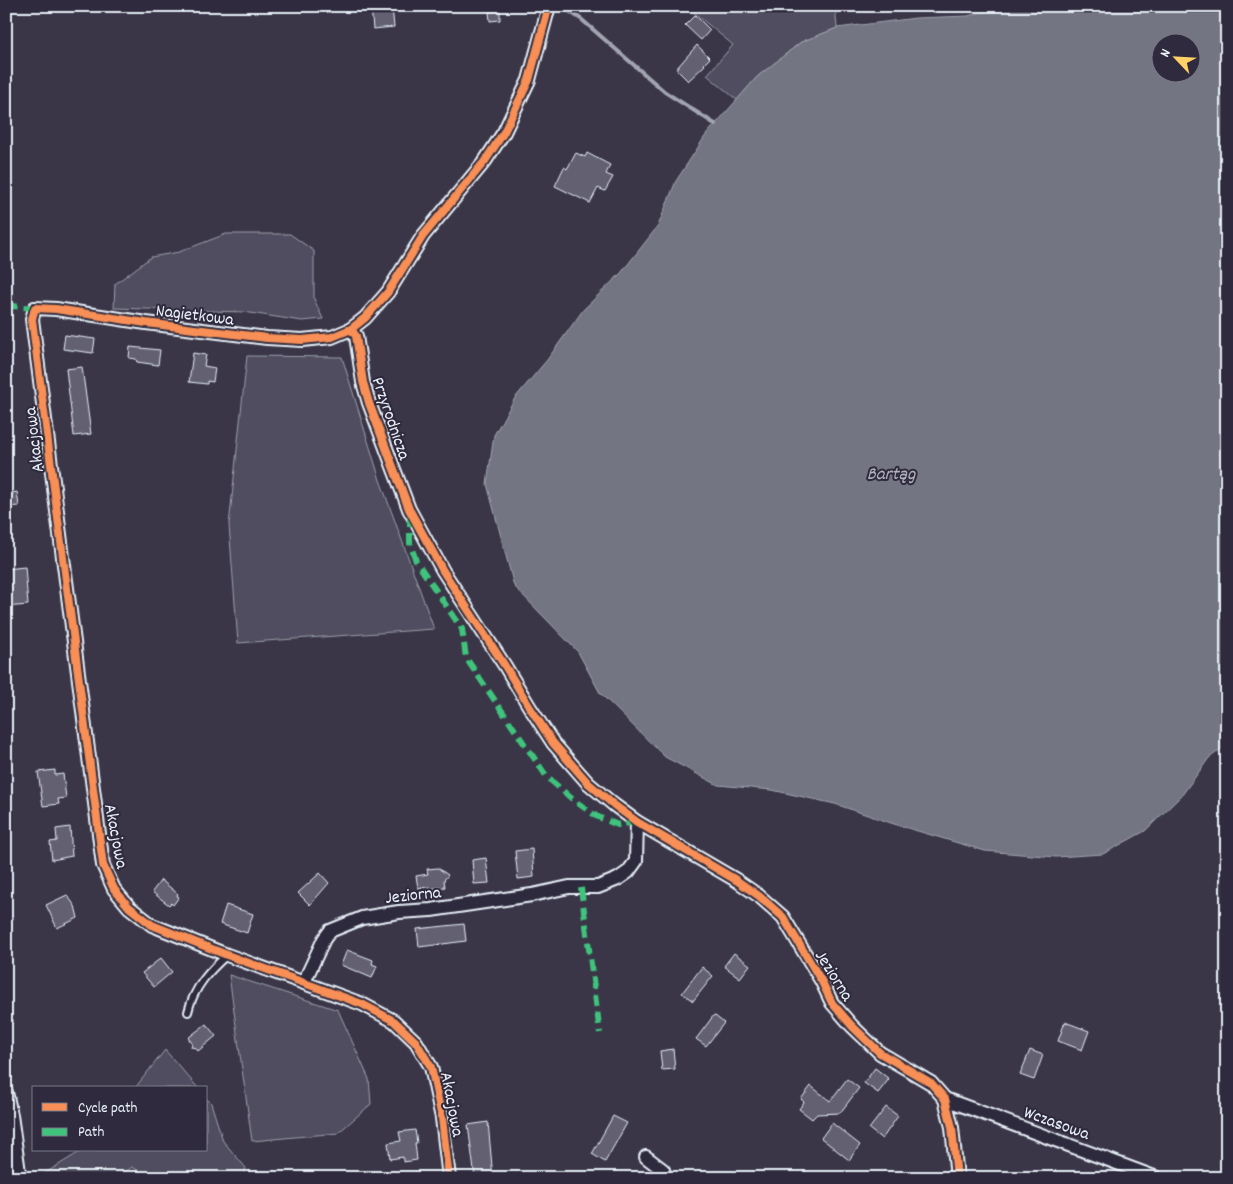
<svg xmlns="http://www.w3.org/2000/svg" width="1233" height="1184" font-family="Dekko,sans-serif">
	<style>
		.green { fill: #504e5f; stroke: #9ca0ac }
		.water { fill: #737482; stroke: #a2a6b1; fill-rule: evenodd }
		.lines { fill: none; stroke-linecap: round; stroke-linejoin: round }
		.stream { stroke: #a2a6b1; stroke-width: 4 }
		.building { fill: #636171; stroke: #e8f1f8 }
		.service-casing { stroke: #e8f1f8; stroke-width: 10 }
		.minor-casing { stroke: #e8f1f8; stroke-width: 16 }
		.service { stroke: #2f2a3d; stroke-width: 6 }
		.minor { stroke: #2f2a3d; stroke-width: 12 }
		.quiet { stroke: #40c37c; stroke-width: 6; stroke-dasharray: 12 6; stroke-linecap: butt }
		.cycleway-casing { stroke: #2f2a3d; stroke-width: 11 }
		.cycleway { stroke: #f78f57; stroke-width: 8 }
		.labels { text-anchor: middle; stroke-width: 4; stroke-linejoin: round; paint-order: stroke }
		.street-label { font-size: 18px; fill: #e8f1f8; stroke: #2f2a3d }
		.water-label { font-size: 19px; font-style: italic; fill: #aeb2bd; stroke: #2f2a3d }
	</style>
	<rect width="100%" height="100%" fill="#3a3648"/>
	<filter id="ink" filterUnits="userSpaceOnUse"><feTurbulence type="fractalNoise" baseFrequency=".02" numOctaves="2"/><feDisplacementMap in="SourceGraphic" scale="10" xChannelSelector="R" yChannelSelector="G"/><feConvolveMatrix kernelMatrix="1 2 1 2 8 2 1 2 1" color-interpolation-filters="sRGB"/></filter>
	<g filter="url(#ink)">
		<g class="green">
			<path d="M686,6H835L837,28L801,42L757,77L737,100L707,75L733,45Z"/>
			<path d="M226,234H290L314,251V299L323,319L302,321L244,312L114,308L115,284L151,257L179,252Z"/>
			<path d="M247,356L342,357L380,480L434,629L238,643L229,525Z"/>
			<path d="M229,975L338,1010L369,1079L371,1104L338,1133L252,1141Z"/>
			<path d="M165,1050L198,1088H135Z"/>
			<path d="M206,1098L211,1103L223,1141L246,1168L242,1178H153L132,1167L118,1178H43L42,1175L83,1150H206Z"/>
		</g>
		<path class="water" d="M992,6H1227V745L1209,758L1182,795L1145,831L1103,854L1056,857L985,851L894,824L835,804L772,790L718,785L665,757L600,693L578,652L514,586L487,484L494,435L515,398L547,360L583,310L621,273L658,226L676,181L706,135L757,77L801,42L837,28L916,18L968,16L991,9ZM1160,42H1190V72H1160Z"/>
		<g class="lines">
			<path class="stream" d="M561,6L581,19L665,92L715,124"/>
		</g>
		<g class="building">
			<path d="M371,6H392L394,27L373,29Z"/>
			<path d="M500,11V20L490,21L489,12Z"/>
			<path d="M695,15L710,30L701,40L685,25Z"/>
			<path d="M697,45L710,58L704,64L705,65L688,81L676,69Z"/>
			<path d="M576,153L585,157L587,153L610,165L606,174L613,177L605,191L598,188L590,203L555,186L564,167L567,169Z"/>
			<path d="M65,335L95,339L93,353L63,349Z"/>
			<path d="M130,347L160,350L158,365L137,362L136,359L129,358Z"/>
			<path d="M193,353L206,355L204,366L215,368L213,382L207,381V384L189,382Z"/>
			<path d="M82,367L91,434L74,436L66,369Z"/>
			<path d="M17,492L19,506L6,507V494Z"/>
			<path d="M25,567L28,605L6,607V569Z"/>
			<path d="M55,770V775L63,774L66,798L58,799L59,804L43,806L38,772Z"/>
			<path d="M70,827L72,856L52,860L50,842L57,841L56,829Z"/>
			<path d="M532,849L534,877L518,879L515,851Z"/>
			<path d="M486,858L489,883L474,884L472,860Z"/>
			<path d="M438,868L448,875L444,880L445,887L429,889V887L418,888L416,876L428,874L427,869Z"/>
			<path d="M320,873L329,883L310,905L298,893Z"/>
			<path d="M161,880L178,894L177,896L179,897L173,905L171,903L169,905L152,892Z"/>
			<path d="M67,895L75,906L78,918L57,928L46,905Z"/>
			<path d="M226,905L253,914L247,933L220,924Z"/>
			<path d="M464,924L466,941L419,947L417,929Z"/>
			<path d="M347,950L373,960L372,964L377,966L372,978L341,965Z"/>
			<path d="M734,953L750,965L740,978L724,966Z"/>
			<path d="M161,958L172,972L154,987L142,973Z"/>
			<path d="M702,967L713,976L693,1001L682,993Z"/>
			<path d="M714,1015L724,1023L706,1046L696,1039Z"/>
			<path d="M1065,1022L1089,1031L1082,1050L1058,1041Z"/>
			<path d="M206,1024L216,1036L198,1051L196,1048L191,1047L192,1043L188,1038Z"/>
			<path d="M673,1049L675,1069L662,1070L660,1051Z"/>
			<path d="M1030,1050L1043,1055L1034,1080L1020,1075Z"/>
			<path d="M875,1068L889,1079L878,1093L864,1083Z"/>
			<path d="M847,1079L859,1088L840,1113L817,1114L812,1119L799,1109L804,1102L801,1099L811,1086L830,1101Z"/>
			<path d="M886,1107L898,1116L882,1139L869,1129Z"/>
			<path d="M613,1116L627,1123L605,1162L592,1154Z"/>
			<path d="M488,1122L493,1178H475L468,1125Z"/>
			<path d="M832,1123L860,1145L849,1160L821,1138Z"/>
			<path d="M415,1130L417,1143H415L417,1160L403,1162V1157L390,1159L388,1143L401,1141L399,1132Z"/>
		</g>
		<g class="lines">
			<defs>
				<path id="service" d="M188,1012C194,987 209,971 227,955"/>
				<g id="minor">
					<path d="M549,6L529,80L504,132L485,161L423,236L388,292L365,318L351,329L356,336L363,382L369,403L409,509L443,571L505,666L529,706L553,743L588,783L614,805L637,822L736,880L759,896L783,917L822,982L832,1003L852,1026L880,1053L931,1083L945,1099L952,1127L957,1178"/>
					<path d="M351,329L332,337L302,340L267,338L146,323L56,309L35,308L32,319L103,865L114,889L129,907L152,925L227,955L362,1004L394,1021L416,1042L431,1067L442,1118L449,1178"/>
					<path d="M304,982L324,939L330,931L362,918L399,912L431,910L532,895L569,887H598L618,879L628,872L636,861L637,822"/>
					<path d="M6,1092L11,1115L19,1172L17,1178"/>
					<path d="M945,1099L1157,1178"/>
					<path d="M646,1157L663,1170L666,1178"/>
				</g>
			</defs>
			<use href="#service" class="service-casing"/>
			<use href="#minor" class="minor-casing"/>
			<use href="#service" class="service"/>
			<use href="#minor" class="minor"/>
			<g class="quiet">
				<path d="M6,304L12,306L35,308"/>
				<path d="M410,515V543L416,561L462,629L466,658L547,777L571,798L596,816L618,825L637,822"/>
				<path d="M581,888L600,1033"/>
			</g>
			<defs>
				<g id="cycleway">
					<path d="M549,6L529,80L504,132L485,161L423,236L388,292L365,318L351,329L356,336L363,382L369,403L409,509L443,571L505,666L529,706L553,743L588,783L614,805L637,822L736,880L759,896L783,917L822,982L832,1003L852,1026L880,1053L931,1083L945,1099L952,1127L957,1178"/>
					<path d="M351,329L332,337L302,340L267,338L146,323L56,309L35,308L32,319L103,865L114,889L129,907L152,925L227,955L362,1004L394,1021L416,1042L431,1067L442,1118L449,1178"/>
				</g>
			</defs>
			<use href="#cycleway" class="cycleway-casing"/>
			<use href="#cycleway" class="cycleway"/>
		</g>
	</g>
	<g class="labels">
		<g class="street-label">
			<text transform="translate(195 314) rotate(7)" y="6">Nagietkowa</text>
			<text transform="translate(392 418) rotate(71)" y="6">Przyrodnicza</text>
			<text transform="translate(33 440) rotate(-97)" y="6">Akacjowa</text>
			<text transform="translate(117 836) rotate(79)" y="6">Akacjowa</text>
			<text transform="translate(413 894) rotate(-6)" y="6">Jeziorna</text>
			<text transform="translate(835 975) rotate(58)" y="6">Jeziorna</text>
			<text transform="translate(453 1104) rotate(79)" y="6">Akacjowa</text>
			<text transform="translate(1057 1122) rotate(20)" y="6">Wczasowa</text>
		</g>
		<g class="water-label">
			<text x="891" y="479">Bartąg</text>
		</g>
	</g>
	<rect width="1233" height="1184" fill="none" stroke="#2f2a3d" stroke-width="25"/>
	<rect x="12" y="12" width="1208" height="1159" fill="none" stroke="#e8f1f8" stroke-width="2" filter="url(#ink)"/>
	<rect x="32" y="1086" width="175" height="65" fill="#2f2a3d" stroke="#797a88"/>
	<rect x="42" y="1103" width="25" height="8" fill="#f78f57" stroke="#797a88"/>
	<text x="78" y="1112" font-size="15" fill="#e8f1f8">Cycle path</text>
	<rect x="42" y="1128" width="25" height="8" fill="#40c37c" stroke="#797a88"/>
	<text x="78" y="1136" font-size="15" fill="#e8f1f8">Path</text>
	<g transform="translate(1176 58) rotate(295)"><circle r="24" fill="#2f2a3d" stroke="#797a88"/>
	<path d="M0-4L9 19L0 12L-9 19Z" fill="#ffd166"/>
	<text y="-8" font-size="14" font-weight="bold" text-anchor="middle" fill="#e8f1f8">N</text>
	</g>
</svg>
